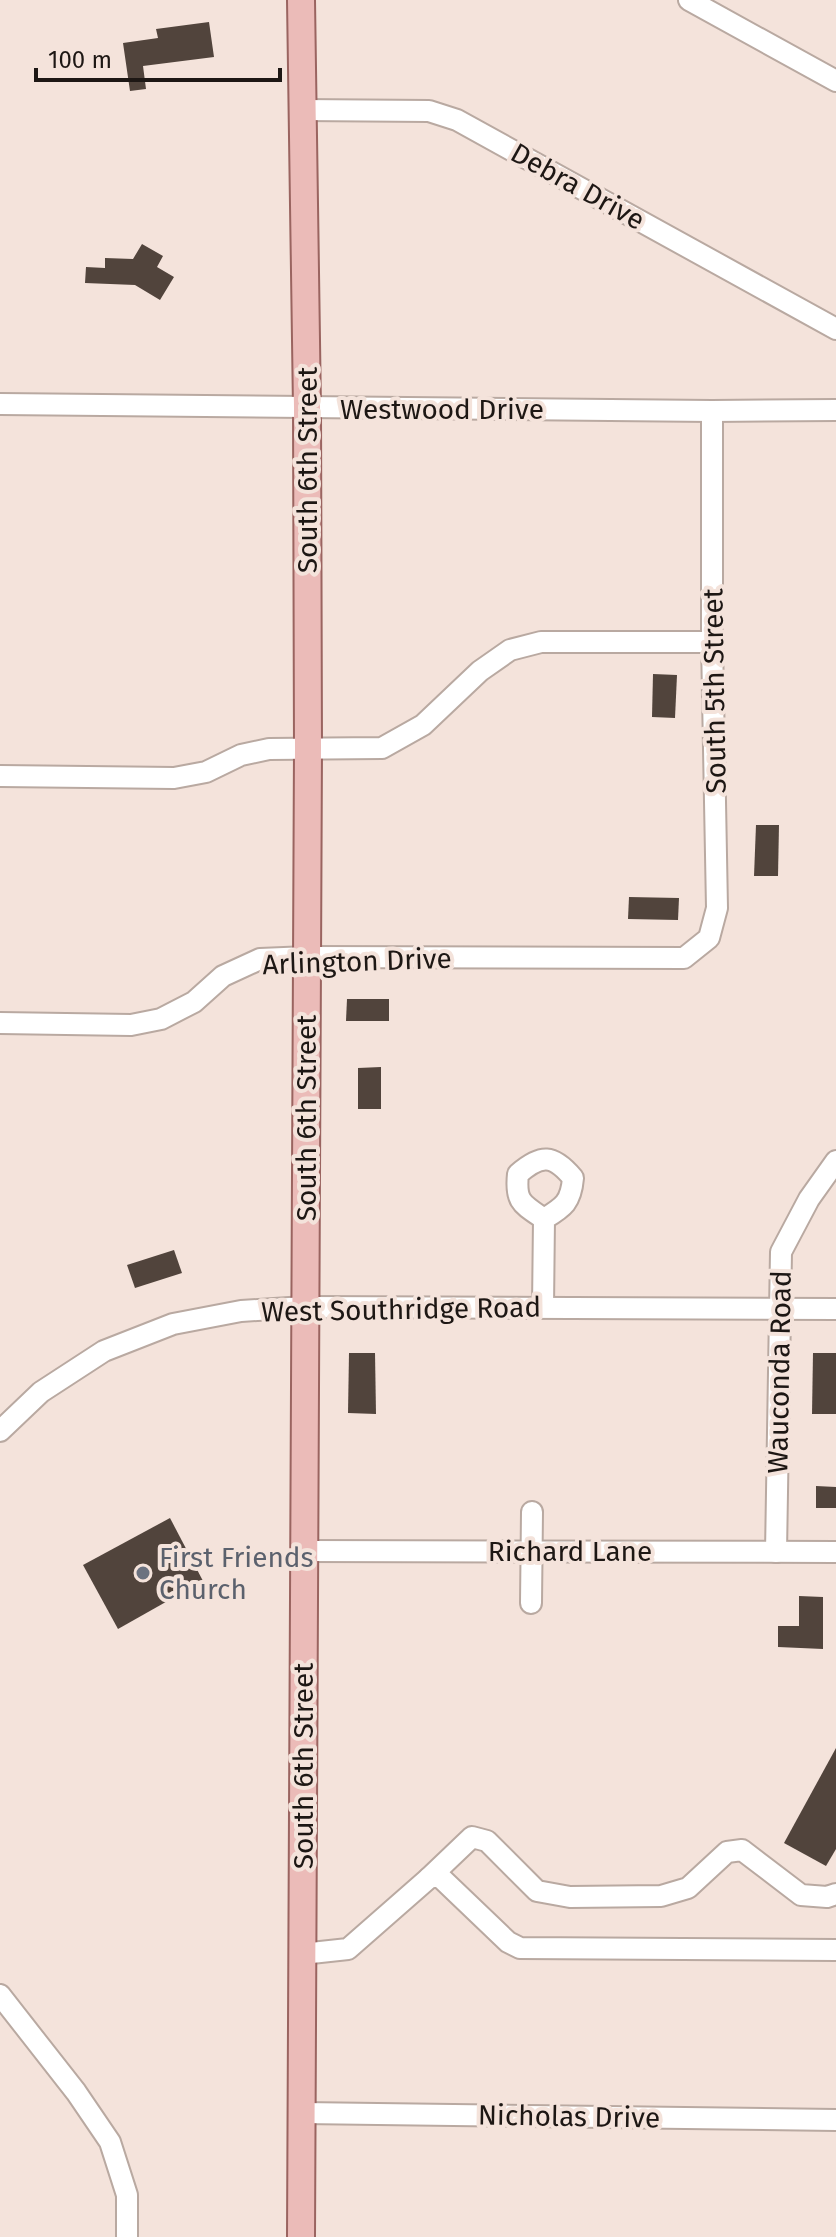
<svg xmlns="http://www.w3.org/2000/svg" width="836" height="2237" font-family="'Fira Sans',sans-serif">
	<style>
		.building { fill: #51443c }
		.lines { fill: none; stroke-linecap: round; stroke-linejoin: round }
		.minor-casing { stroke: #b9a9a1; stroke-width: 24 }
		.major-casing { stroke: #9a6460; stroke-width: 30 }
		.minor { stroke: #fff; stroke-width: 20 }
		.major { stroke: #ebbbb8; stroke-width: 26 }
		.worship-dot { fill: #6b7280; stroke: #f4e3db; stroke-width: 3 }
		.labels { text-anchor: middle; stroke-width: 8; stroke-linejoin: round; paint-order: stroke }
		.street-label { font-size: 28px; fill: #1d1714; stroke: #f4e3db }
		.worship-label { font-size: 28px; fill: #5b616d; stroke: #f4e3db; text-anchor: start }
	</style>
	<rect width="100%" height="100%" fill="#f4e3db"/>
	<g class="building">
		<path d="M209,22L214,57L143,66L146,89L130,91L123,43L158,38L156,29Z"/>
		<path d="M142,244L163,256L157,267L174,277L160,300L135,285L85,283L86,267L105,268V258L133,259Z"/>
		<path d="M653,674L677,675L675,718L652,717Z"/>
		<path d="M756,825H779L778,876H754Z"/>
		<path d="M629,897L679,898L678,920L628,919Z"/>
		<path d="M347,999H389V1021H346Z"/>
		<path d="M381,1067V1109H358V1068Z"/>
		<path d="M174,1250L182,1273L135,1288L127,1265Z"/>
		<path d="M349,1353H375L376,1414L348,1413Z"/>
		<path d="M813,1353H836V1414H812Z"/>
		<path d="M816,1486L836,1487V1508H816Z"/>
		<path d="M170,1518L203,1581L118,1629L83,1565Z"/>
		<path d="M799,1596L823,1597V1649L778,1647V1626H799Z"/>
		<path d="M836,1748V1849L826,1866L784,1843Z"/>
	</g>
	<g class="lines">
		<defs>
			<g id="minor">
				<path d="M689,0L836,81"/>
				<path d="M302,110L429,111L457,120L836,329"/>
				<path d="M0,404L712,411L836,410"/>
				<path d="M0,776L174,778L206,772L241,755L269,749L382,748L423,725L480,671L510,650L541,642H712"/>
				<path d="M0,1023L131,1025L161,1019L194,1002L223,976L260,959L308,957L684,958L709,938L717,908L712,642V411"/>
				<path d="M543,1307L544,1219C564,1207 571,1202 573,1178C553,1154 541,1154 518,1174C515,1202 522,1204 544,1219"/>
				<path d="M0,1431L41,1392L104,1351L173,1324L241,1311L305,1307L836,1309"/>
				<path d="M304,1551L836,1552"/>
				<path d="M776,1552L781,1252L809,1199L836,1161"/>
				<path d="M531,1603L532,1512"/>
				<path d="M429,1878L472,1837L487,1841L537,1891L570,1897L661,1896L688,1888L727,1852L742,1850L801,1895L827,1897L836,1894"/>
				<path d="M302,1954L348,1949L429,1878L439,1876L508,1942L520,1948L836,1950"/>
				<path d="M0,1995L76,2092L110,2142L127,2195V2237"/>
				<path d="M302,2113L836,2120"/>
			</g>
			<path id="major" d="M301,2237L308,749L307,408L301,0"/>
		</defs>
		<use href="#minor" class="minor-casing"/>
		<use href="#major" class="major-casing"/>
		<use href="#minor" class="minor"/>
		<use href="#major" class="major"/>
	</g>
	<circle class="worship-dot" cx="143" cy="1573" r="8"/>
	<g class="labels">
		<g class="street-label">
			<text transform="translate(578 186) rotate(29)" y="10">Debra Drive</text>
			<text x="442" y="419">Westwood Drive</text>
			<text transform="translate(307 470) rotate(-90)" y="10">South 6th Street</text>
			<text transform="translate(714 691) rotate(-91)" y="10">South 5th Street</text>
			<text transform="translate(357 961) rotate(-2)" y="10">Arlington Drive</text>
			<text transform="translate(306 1118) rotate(-90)" y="10">South 6th Street</text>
			<text transform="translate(401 1309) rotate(-1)" y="10">West Southridge Road</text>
			<text transform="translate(779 1372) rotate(-89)" y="10">Wauconda Road</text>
			<text x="570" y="1561">Richard Lane</text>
			<text transform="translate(303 1766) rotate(-90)" y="10">South 6th Street</text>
			<text transform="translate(569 2116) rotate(1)" y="10">Nicholas Drive</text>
		</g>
		<g class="worship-label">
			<text x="159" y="1567">First Friends<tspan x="159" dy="32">Church</tspan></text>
		</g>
	</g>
	<path d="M36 68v12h244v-12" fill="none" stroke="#1d1714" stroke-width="4"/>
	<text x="48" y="68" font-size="24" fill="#1d1714" stroke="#f4e3db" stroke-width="6" paint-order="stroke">100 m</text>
</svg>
